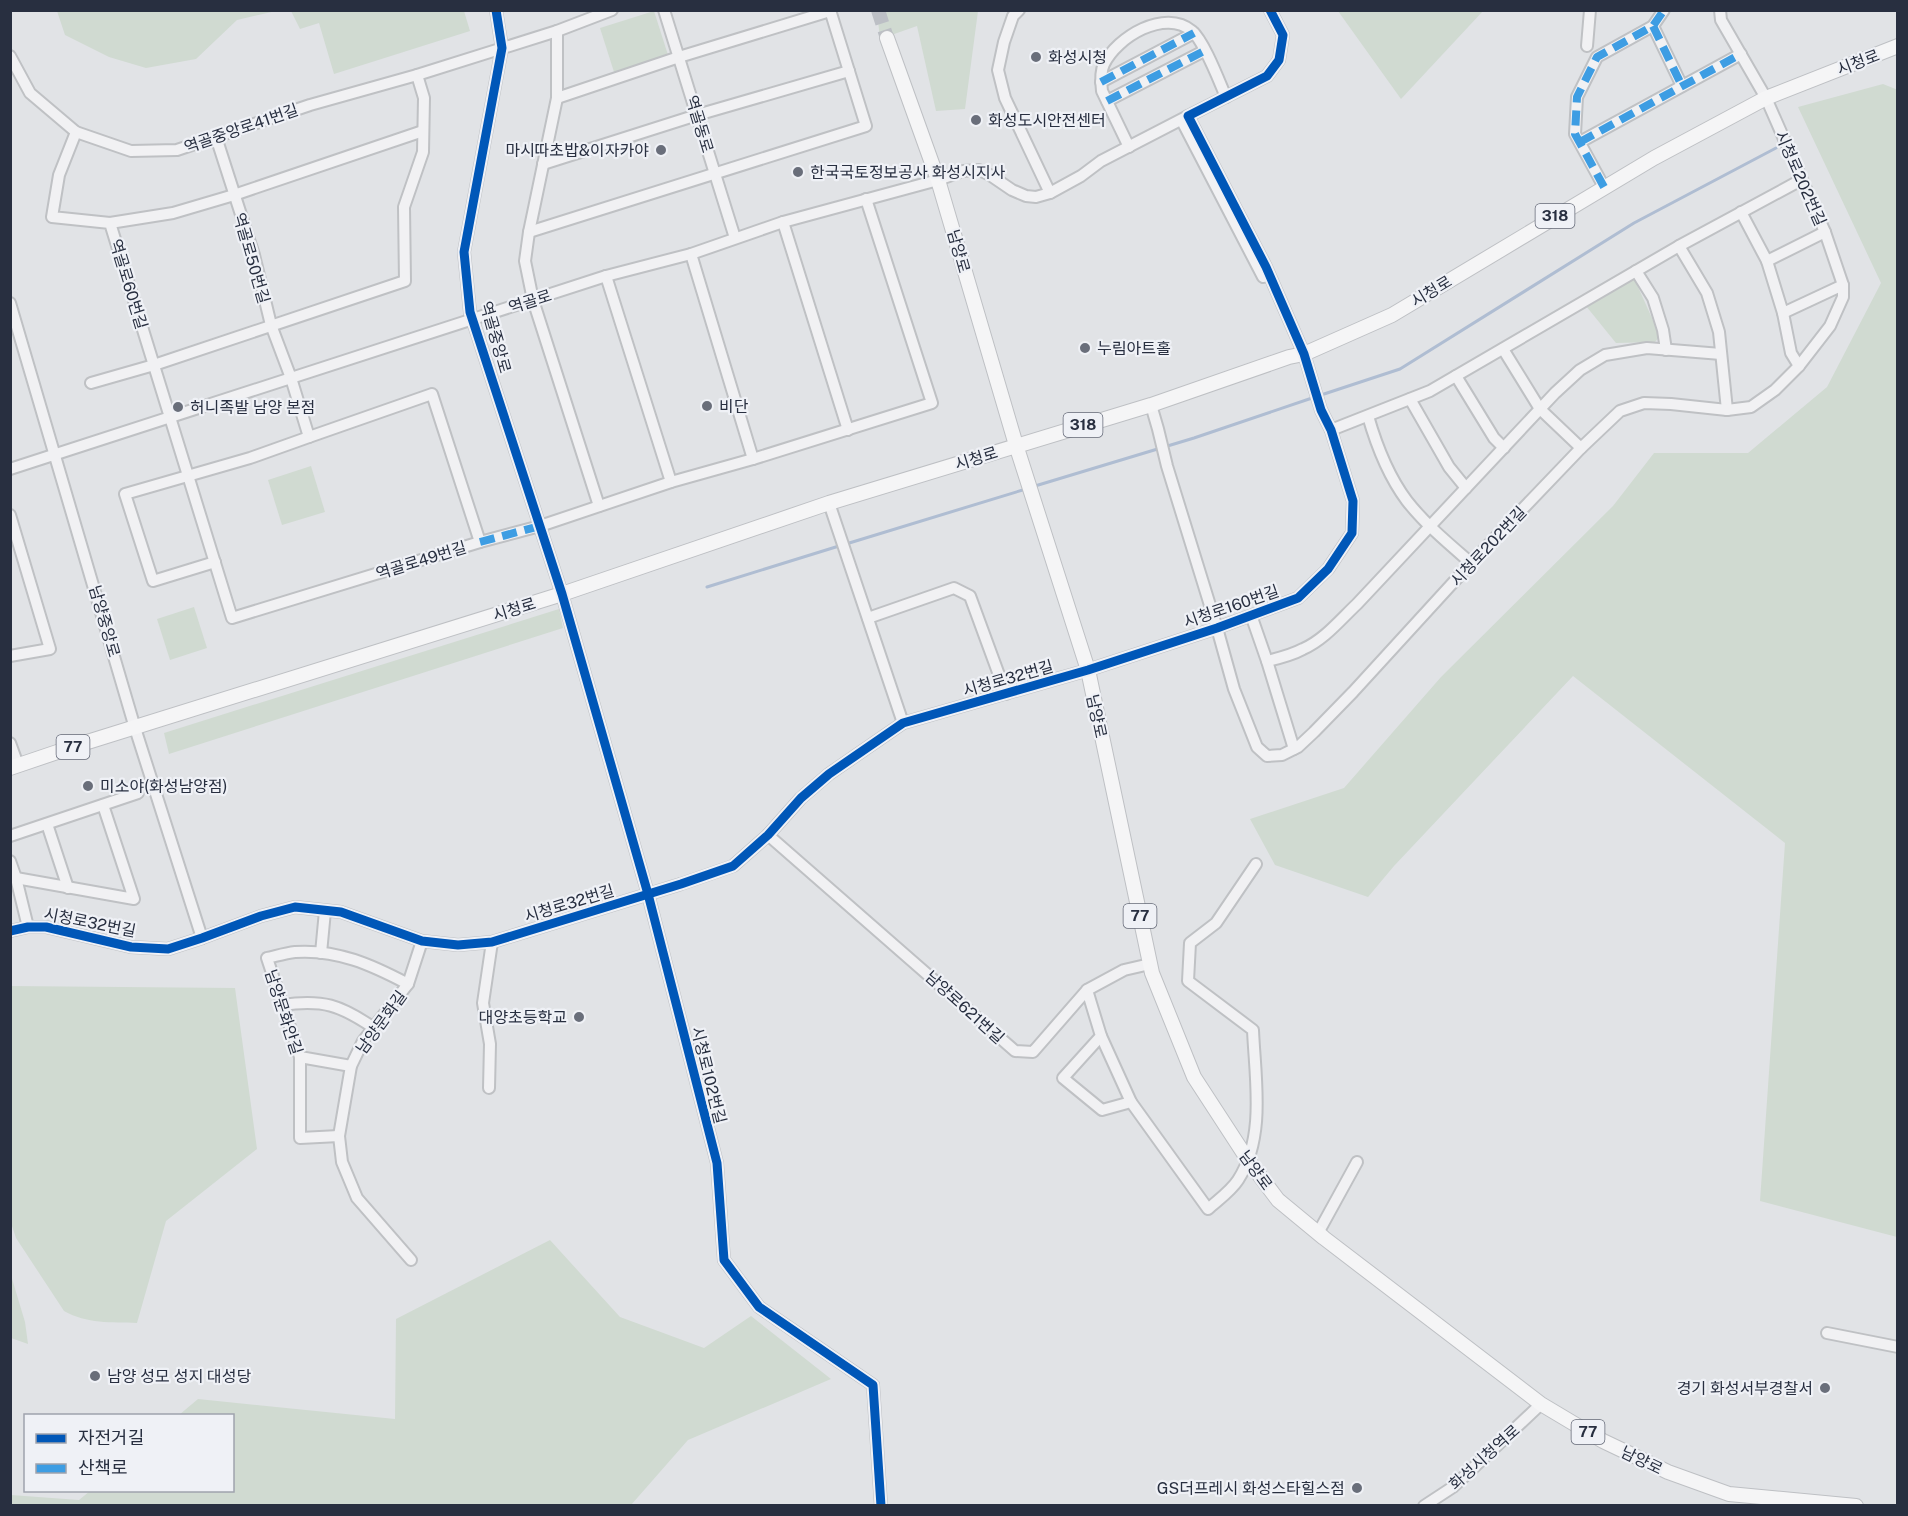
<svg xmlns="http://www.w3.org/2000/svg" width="1908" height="1516" font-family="'Public Sans','Noto Sans KR',sans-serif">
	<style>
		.green { fill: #d0dad1 }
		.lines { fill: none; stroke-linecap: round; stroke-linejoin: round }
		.stream { stroke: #afbdd2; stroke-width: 3 }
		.major-tunnel { stroke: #bcbfc5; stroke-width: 14; stroke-dasharray: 14 7; stroke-linecap: butt }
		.minor-casing { stroke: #bfc1c4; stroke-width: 14 }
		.major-casing { stroke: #bec0c4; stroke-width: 16 }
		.minor { stroke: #f1f1f3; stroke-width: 10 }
		.major { stroke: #f5f5f6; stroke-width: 14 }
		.quiet { stroke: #3d9de3; stroke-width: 8; stroke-dasharray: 15 8; stroke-linecap: butt }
		.cycleway-casing { stroke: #eff1f6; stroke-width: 13 }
		.cycleway { stroke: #0057b8; stroke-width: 9 }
		.poi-dot { fill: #696e7a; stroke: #eff1f6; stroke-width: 2 }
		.labels { text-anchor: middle; stroke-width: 4.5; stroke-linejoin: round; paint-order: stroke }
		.shield { fill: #eff1f6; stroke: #646977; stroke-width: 1.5 }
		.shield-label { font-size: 15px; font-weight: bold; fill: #282f40 }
		.poi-label { font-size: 16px; fill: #282f40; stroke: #eff1f6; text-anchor: start }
		.street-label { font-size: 16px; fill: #282f40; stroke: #eff1f6 }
	</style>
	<rect width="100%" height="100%" fill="#e1e3e6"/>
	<g class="green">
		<path d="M57,11V10L276,11L237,20L196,59L146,68L109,57L65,35Z"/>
		<path d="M291,11H464L470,31L334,74L319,23L300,29Z"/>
		<path d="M654,11L668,55L614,72L600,28Z"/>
		<path d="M877,11H978L965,109L936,111L917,26L880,39Z"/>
		<path d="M1338,11H1483L1401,99Z"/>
		<path d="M1883,84L1898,90L1897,1237L1760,1201L1785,843L1573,676L1394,866L1368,897L1275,865L1250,819L1344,788L1441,677L1613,506L1654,453H1748L1827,387L1881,283L1798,107Z"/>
		<path d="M1634,278L1660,336L1655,342L1616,343L1586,306Z"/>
		<path d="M311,466L325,512L282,525L268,480Z"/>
		<path d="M194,607L207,648L170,660L157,619Z"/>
		<path d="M559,609L563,628L169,754L164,733Z"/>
		<path d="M10,986L235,988L257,1149L166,1221L137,1323C111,1322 87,1324 64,1311L16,1238L10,1220Z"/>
		<path d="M550,1240L620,1317L704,1348L751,1316L831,1379L688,1440L631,1505H11V1495L79,1500L90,1491L232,1490V1416L179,1415L198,1399L395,1419L396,1319Z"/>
		<path d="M10,1272L25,1322L28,1344L11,1338Z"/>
	</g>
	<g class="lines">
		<g class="stream">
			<path d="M1321,395L1400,369L1634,223L1776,148"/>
			<path d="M1035,486L1194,438L1315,397"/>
			<path d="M846,544L1026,489"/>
			<path d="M707,587L839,546"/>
		</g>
		<path class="major-tunnel" d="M878,10L887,38"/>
		<defs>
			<g id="minor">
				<path d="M496,10L502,48L464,252L470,312L562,594L648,894L717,1163L724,1260L759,1307L873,1385L881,1506"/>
				<path d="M664,10L735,238"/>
				<path d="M1019,10L1013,16L1004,42L998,70L1005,98L1050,193"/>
				<path d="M1653,26L1682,86"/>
				<path d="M557,31V98L529,232L525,261L533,300L599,506"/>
				<path d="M1587,46L1590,10"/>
				<path d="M10,56L30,93L76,132L131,151L177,150L310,105L417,75L557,31L612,10"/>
				<path d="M1101,82L1194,33"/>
				<path d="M557,98L679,57L830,11"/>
				<path d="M1107,101L1204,51"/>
				<path d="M1183,123L1263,277"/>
				<path d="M76,132L59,175L52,217L110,223L232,618L480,542L432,394L309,437L291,378L271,325L254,255L216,137"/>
				<path d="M1580,142L1741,54"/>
				<path d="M1129,147L1102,91C1101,83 1100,72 1104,64C1117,37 1165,8 1192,31C1204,41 1219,81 1226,97"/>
				<path d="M543,164L697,115L849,71"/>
				<path d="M1604,187L1575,134L1577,97L1597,57L1653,26L1664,10"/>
				<path d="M1741,212L1767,261L1783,313L1791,353L1799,366"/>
				<path d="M783,222L848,430"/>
				<path d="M110,223L173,213L234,195L423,131"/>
				<path d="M529,232L866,126L830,10"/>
				<path d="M1679,246L1707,293L1719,332L1727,410"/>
				<path d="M691,254L753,459"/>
				<path d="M1767,261L1825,232"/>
				<path d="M1636,271L1653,298L1663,330L1666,350"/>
				<path d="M606,276L671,482"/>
				<path d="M10,303L135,728L202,938"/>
				<path d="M1783,313L1843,285"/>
				<path d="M1503,349L1540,409L1581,448"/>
				<path d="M1456,376L1494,438L1504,448"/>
				<path d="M91,383L154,365L405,281L404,207L423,152L424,98L417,75"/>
				<path d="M1410,399L1449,467L1466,488"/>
				<path d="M1151,405L1158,429L1167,466L1217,628L1234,689L1257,747L1267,756L1282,755L1298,747L1314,732L1353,692L1471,563L1581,448L1620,411L1644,403L1671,404L1727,410L1751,407L1775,390L1799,366L1830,326L1843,297V285L1825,232L1766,98L1721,20L1720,10"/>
				<path d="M1368,416C1376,444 1389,477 1407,501C1425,524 1449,544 1471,563"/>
				<path d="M1331,430L1430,391L1679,246L1801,180"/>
				<path d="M10,469L606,276L691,254L783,222L938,180L963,171L979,170L990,175L1012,190L1026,196L1036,197L1050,193L1081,176L1101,161L1188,116"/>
				<path d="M829,503L903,723"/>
				<path d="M10,515L50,649L10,656"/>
				<path d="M480,542L540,526L671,482L753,459L932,403L866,199"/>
				<path d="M215,562L153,581L125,494L250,458L309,437"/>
				<path d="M1251,615L1267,661L1294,749"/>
				<path d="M868,618L954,588L970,596L1006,694"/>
				<path d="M1267,661C1280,658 1292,655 1303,649C1324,640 1341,619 1357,604L1555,393L1580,370L1605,355L1647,348L1721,354"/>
				<path d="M10,743L18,765"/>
				<path d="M47,824L68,888"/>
				<path d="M768,835L1015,1051L1033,1052L1087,990L1101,1036L1063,1078L1102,1110L1131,1102L1208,1209C1218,1200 1231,1191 1238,1180C1266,1137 1255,1078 1253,1030L1188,981L1190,943L1216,923L1256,864"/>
				<path d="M10,836L138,793"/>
				<path d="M10,861L16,878L28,927"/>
				<path d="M16,878L134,899L103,805"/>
				<path d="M10,931L28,927H46L131,947L168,949L202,938L261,916L295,907L341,912L422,941L458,945L492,942L681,884L733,866L768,835L801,798L829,774L903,723L1088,670L1217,628L1298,598L1328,569L1352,533L1353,501L1331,430L1321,410L1304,354L1266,267L1188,116L1267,76L1279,60L1283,35L1270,10"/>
				<path d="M321,953L325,911"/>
				<path d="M1087,990L1124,970L1150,964"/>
				<path d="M282,1005C323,999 340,1005 374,1028"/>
				<path d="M1101,1036L1131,1102"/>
				<path d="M300,1057L351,1066"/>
				<path d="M489,1088L490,1044L483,1003L492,942"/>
				<path d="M339,1136L300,1138V1057L267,958C276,956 286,953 295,952C337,949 372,965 408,984"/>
				<path d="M1318,1233L1357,1162"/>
				<path d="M411,1260L357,1198L342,1162L339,1136L351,1066L363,1041L408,984L422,941"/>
				<path d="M1827,1333L1898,1347"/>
				<path d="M1424,1506L1453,1487L1541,1404"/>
			</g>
			<g id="major">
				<path d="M887,38L938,180L1016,445L1088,670L1152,973L1194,1077L1248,1160L1278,1200L1324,1238L1541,1404L1603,1441L1668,1472L1729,1494L1856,1506"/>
				<path d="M10,768L81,744L562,594L829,503L1151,405L1289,357L1304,354L1392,315L1654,158L1766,98L1898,46"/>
			</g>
		</defs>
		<use href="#minor" class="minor-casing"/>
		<use href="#major" class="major-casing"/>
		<use href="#minor" class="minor"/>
		<use href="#major" class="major"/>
		<g class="quiet">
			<path d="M1653,26L1682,86"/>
			<path d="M1101,82L1194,33"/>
			<path d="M1107,101L1204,51"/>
			<path d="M1580,142L1741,54"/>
			<path d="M1604,187L1575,134L1577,97L1597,57L1653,26L1664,10"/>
			<path d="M480,542L540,526"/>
		</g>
		<defs>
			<g id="cycleway">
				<path d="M496,10L502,48L464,252L470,312L562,594L648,894L717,1163L724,1260L759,1307L873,1385L881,1506"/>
				<path d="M10,931L28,927H46L131,947L168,949L202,938L261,916L295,907L341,912L422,941L458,945L492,942L681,884L733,866L768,835L801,798L829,774L903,723L1088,670L1217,628L1298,598L1328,569L1352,533L1353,501L1331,430L1321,410L1304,354L1266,267L1188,116L1267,76L1279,60L1283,35L1270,10"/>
			</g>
		</defs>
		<use href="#cycleway" class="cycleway-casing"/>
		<use href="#cycleway" class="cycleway"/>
	</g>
	<g class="poi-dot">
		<circle cx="1036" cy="57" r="6"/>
		<circle cx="976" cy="120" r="6"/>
		<circle cx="661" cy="150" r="6"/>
		<circle cx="798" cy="172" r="6"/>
		<circle cx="1085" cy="348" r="6"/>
		<circle cx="707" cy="406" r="6"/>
		<circle cx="178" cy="407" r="6"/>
		<circle cx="88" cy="786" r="6"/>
		<circle cx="579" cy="1017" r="6"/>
		<circle cx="95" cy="1376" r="6"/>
		<circle cx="1825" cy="1388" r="6"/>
		<circle cx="1357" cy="1488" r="6"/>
	</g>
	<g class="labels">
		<g class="shield">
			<rect x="1535.5" y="204" width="39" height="24" rx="4.5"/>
			<rect x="1063.5" y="413" width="39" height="24" rx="4.5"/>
			<rect x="56.5" y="735" width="33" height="24" rx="4.5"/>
			<rect x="1123.5" y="904" width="33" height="24" rx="4.5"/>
			<rect x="1571.5" y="1420" width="33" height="24" rx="4.5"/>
		</g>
		<g class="shield-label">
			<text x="1555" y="221">318</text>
			<text x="1083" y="430">318</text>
			<text x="73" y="752">77</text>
			<text x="1140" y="921">77</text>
			<text x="1588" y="1437">77</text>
		</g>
		<g class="poi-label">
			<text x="1048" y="63">화성시청</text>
			<text x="988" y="126">화성도시안전센터</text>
			<text x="649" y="156" text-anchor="end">마시따초밥&amp;이자카야</text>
			<text x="810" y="178">한국국토정보공사 화성시지사</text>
			<text x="1097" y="354">누림아트홀</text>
			<text x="719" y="412">비단</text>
			<text x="190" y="413">허니족발 남양 본점</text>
			<text x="100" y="792">미소야(화성남양점)</text>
			<text x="567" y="1023" text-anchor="end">대양초등학교</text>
			<text x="107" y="1382">남양 성모 성지 대성당</text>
			<text x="1813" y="1394" text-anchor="end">경기 화성서부경찰서</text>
			<text x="1345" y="1494" text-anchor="end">GS더프레시 화성스타힐스점</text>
		</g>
		<g class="street-label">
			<text transform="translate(1858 62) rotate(-21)" y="6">시청로</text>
			<text transform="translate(700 124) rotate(73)" y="6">역골동로</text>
			<text transform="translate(241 128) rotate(-19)" y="6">역골중앙로41번길</text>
			<text transform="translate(1801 178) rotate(66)" y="6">시청로202번길</text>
			<text transform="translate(959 251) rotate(74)" y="6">남양로</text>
			<text transform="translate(252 258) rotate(74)" y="6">역골로50번길</text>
			<text transform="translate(129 284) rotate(73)" y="6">역골로60번길</text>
			<text transform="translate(1431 291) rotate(-31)" y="6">시청로</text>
			<text transform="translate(530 301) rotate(-18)" y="6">역골로</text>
			<text transform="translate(496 337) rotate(74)" y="6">역골중앙로</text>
			<text transform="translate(976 458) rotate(-17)" y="6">시청로</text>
			<text transform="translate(1488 546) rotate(-47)" y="6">시청로202번길</text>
			<text transform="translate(421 560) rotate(-17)" y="6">역골로49번길</text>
			<text transform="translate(1231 606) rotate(-19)" y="6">시청로160번길</text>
			<text transform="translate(514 609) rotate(-17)" y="6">시청로</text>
			<text transform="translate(105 621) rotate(74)" y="6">남양중앙로</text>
			<text transform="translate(1008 678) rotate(-16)" y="6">시청로32번길</text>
			<text transform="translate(1097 716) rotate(78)" y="6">남양로</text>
			<text transform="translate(569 903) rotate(-17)" y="6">시청로32번길</text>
			<text transform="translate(90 922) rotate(11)" y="6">시청로32번길</text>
			<text transform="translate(965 1007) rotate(42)" y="6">남양로621번길</text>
			<text transform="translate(284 1012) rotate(72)" y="6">남양문화안길</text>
			<text transform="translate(381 1022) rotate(-54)" y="6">남양문화길</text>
			<text transform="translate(709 1075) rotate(76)" y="6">시청로102번길</text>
			<text transform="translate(1256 1170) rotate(54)" y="6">남양로</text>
			<text transform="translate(1484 1457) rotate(-42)" y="6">화성시청역로</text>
			<text transform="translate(1642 1460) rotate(26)" y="6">남양로</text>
		</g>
	</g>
	<rect width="1908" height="1516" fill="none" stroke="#282f40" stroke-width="24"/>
	<rect x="24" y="1414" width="210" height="78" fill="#eff1f6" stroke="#9fa3ad" stroke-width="1.5"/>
	<rect x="36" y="1434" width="30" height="9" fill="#0057b8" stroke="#9fa3ad" stroke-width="1.5"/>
	<text x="78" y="1444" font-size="18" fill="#282f40">자전거길</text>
	<rect x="36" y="1464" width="30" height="9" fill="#3d9de3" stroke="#9fa3ad" stroke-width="1.5"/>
	<text x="78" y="1474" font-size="18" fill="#282f40">산책로</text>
</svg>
